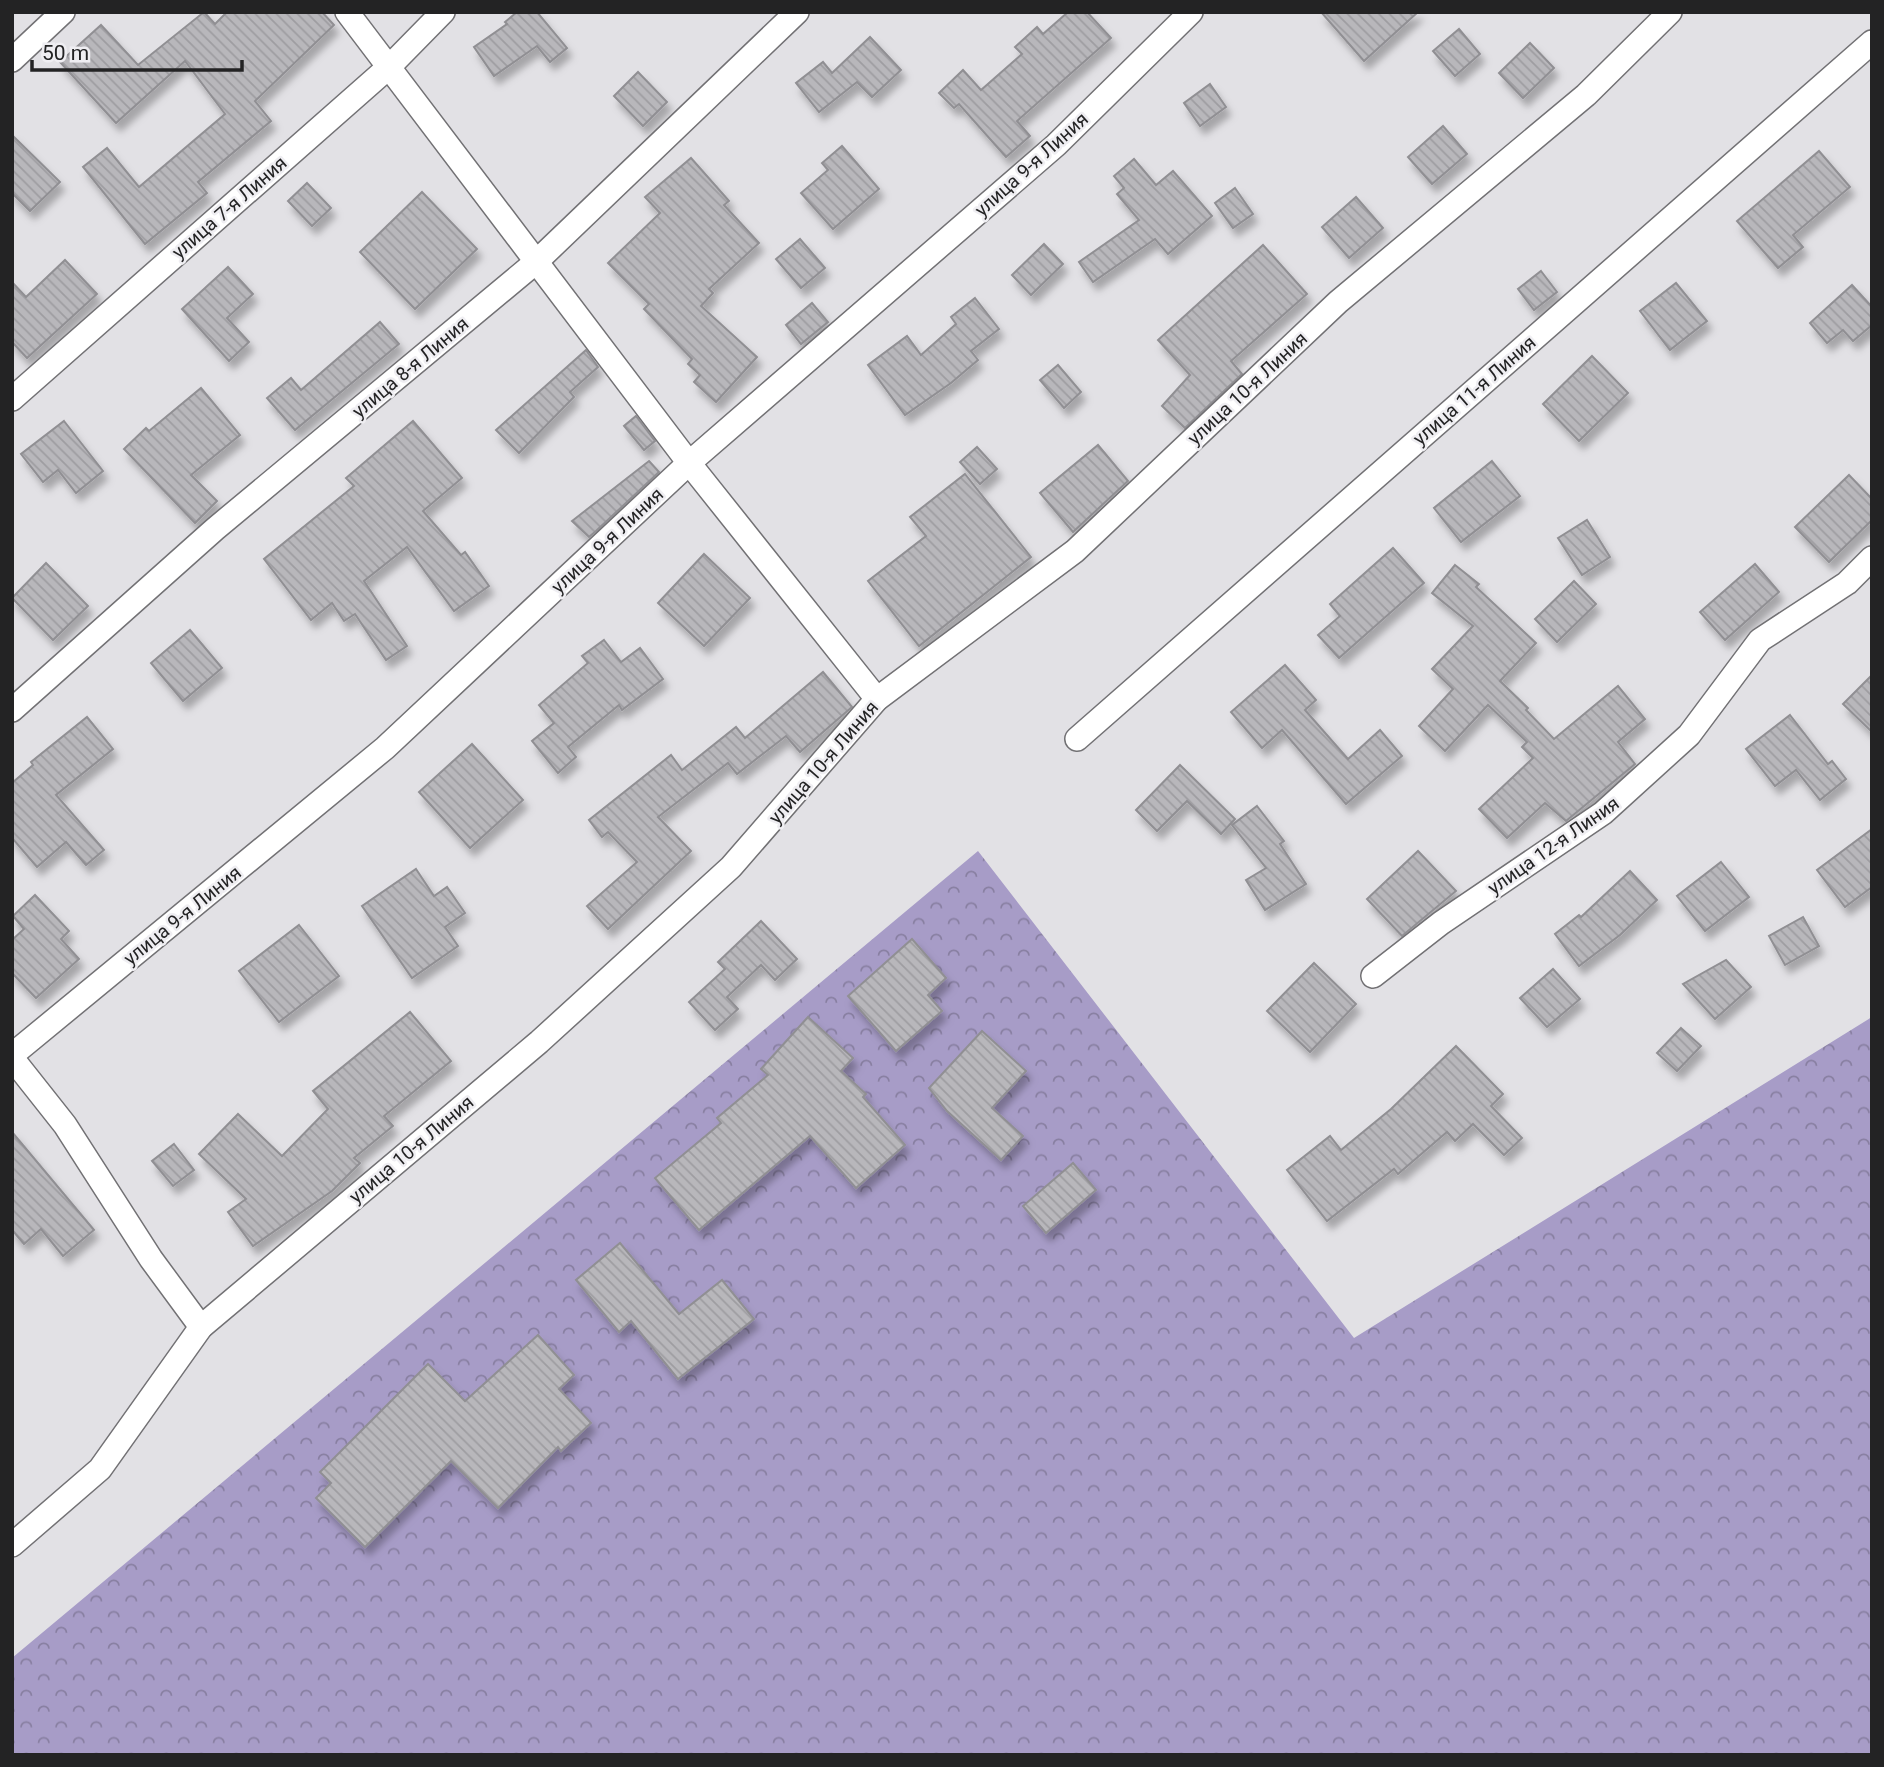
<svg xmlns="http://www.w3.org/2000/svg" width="1884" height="1767" font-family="Roboto,sans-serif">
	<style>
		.forest { fill: url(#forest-crowns) }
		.building { fill: url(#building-back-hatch); stroke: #908f93; stroke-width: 2; filter: url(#shadow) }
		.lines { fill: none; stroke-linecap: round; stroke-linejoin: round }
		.minor-casing { stroke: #727174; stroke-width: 26 }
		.minor { stroke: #fff; stroke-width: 23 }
		.labels { text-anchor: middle; stroke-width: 5; stroke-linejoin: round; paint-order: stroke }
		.street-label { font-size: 19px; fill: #232324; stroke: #efeef2 }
	</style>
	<defs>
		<pattern id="forest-crowns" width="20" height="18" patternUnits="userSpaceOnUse" patternTransform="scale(1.75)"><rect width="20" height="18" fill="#a79cc7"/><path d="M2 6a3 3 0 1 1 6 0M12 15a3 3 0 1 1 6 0" fill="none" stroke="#887fa1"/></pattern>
		<pattern id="building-back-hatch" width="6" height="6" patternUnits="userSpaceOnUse" patternTransform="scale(1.75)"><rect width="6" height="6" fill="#b8b7bb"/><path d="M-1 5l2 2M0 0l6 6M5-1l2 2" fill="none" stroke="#9e9da1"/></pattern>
		<filter id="shadow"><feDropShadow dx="4.5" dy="8" stdDeviation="3.5" flood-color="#0004"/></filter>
	</defs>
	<rect width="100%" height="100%" fill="#e2e1e5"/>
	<path class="forest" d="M978,851L1354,1338L1872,1017V1755H12V1658Z"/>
	<g class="building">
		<path d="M204,12L215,24L227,12H322L334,25L255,101L271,121L198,182L207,193L145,244L83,167L107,148L139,187L225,114L185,61L116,123L60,62L101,25L138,65Z"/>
		<path d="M517,12H537L567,48L550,62L537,46L494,76L474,47L507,24L505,22Z"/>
		<path d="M1068,12H1087L1111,38L1017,121L1030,136L1006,157L959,104L954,108L939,93L963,70L981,90L1022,54L1015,47L1037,27L1043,34Z"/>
		<path d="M1321,12H1418L1364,61Z"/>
		<path d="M1459,29L1480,54L1455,76L1433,51Z"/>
		<path d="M870,37L901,70L872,97L857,82L819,112L796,83L823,62L832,73Z"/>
		<path d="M1530,43L1554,68L1523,98L1499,73Z"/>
		<path d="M638,72L667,102L643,126L614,96Z"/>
		<path d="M1210,84L1226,107L1200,126L1184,103Z"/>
		<path d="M1443,126L1467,154L1432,184L1408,157Z"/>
		<path d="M12,135L60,182L30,211L12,193Z"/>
		<path d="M842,146L879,189L833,229L801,193L828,170L822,163Z"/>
		<path d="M1819,151L1850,187L1793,235L1803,247L1778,268L1737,221Z"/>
		<path d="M691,158L729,201L724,205L759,243L709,289L713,293L701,306L757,357L716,402L694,382L700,375L688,364L692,359L644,309L649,304L608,263L660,213L645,197Z"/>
		<path d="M1134,159L1156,185L1173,171L1212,216L1168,254L1155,239L1093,282L1079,262L1139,220L1117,194L1124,188L1114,176Z"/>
		<path d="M307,183L331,208L312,226L288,201Z"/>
		<path d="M1235,188L1253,214L1233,228L1215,203Z"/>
		<path d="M422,192L477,249L415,309L360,252Z"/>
		<path d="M1356,197L1383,228L1349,258L1322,227Z"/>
		<path d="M800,239L825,268L801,288L776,259Z"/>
		<path d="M1044,244L1063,264L1031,295L1012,275Z"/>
		<path d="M1263,245L1307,294L1231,361L1242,374L1185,428L1162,406L1190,375L1158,340Z"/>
		<path d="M65,260L97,294L27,358L12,342V282L26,297Z"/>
		<path d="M228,267L253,294L227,318L249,342L229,361L182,309Z"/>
		<path d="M1541,271L1557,292L1534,310L1518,289Z"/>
		<path d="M1676,283L1707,321L1670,350L1640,311Z"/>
		<path d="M1852,285L1872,307V325L1853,341L1843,330L1827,343L1810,323Z"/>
		<path d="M975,298L999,329L971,351L978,360L951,383L905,415L868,365L907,336L921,355L956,324L951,317Z"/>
		<path d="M812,303L828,322L801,344L786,325Z"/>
		<path d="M380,322L399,344L295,430L267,398L291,378L301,390Z"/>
		<path d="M586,350L598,367L570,392L574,397L519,453L496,430Z"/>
		<path d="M1592,356L1628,393L1579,441L1543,404Z"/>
		<path d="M1058,365L1081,392L1064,408L1040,380Z"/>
		<path d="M201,388L240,435L191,475L217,501L195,523L124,449L146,428L149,431Z"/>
		<path d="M636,416L655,441L644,450L624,426Z"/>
		<path d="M64,421L103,471L76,493L58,470L43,482L21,454Z"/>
		<path d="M413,421L462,478L423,511L461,555L465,552L489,586L454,611L407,547L364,581L407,646L386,660L355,614L344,621L332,603L311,620L264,559L354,486L346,478Z"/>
		<path d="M1098,445L1128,481L1073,532L1040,493Z"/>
		<path d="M977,447L997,469L980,484L960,462Z"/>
		<path d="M649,461L659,472L596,531L589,537L572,521Z"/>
		<path d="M1492,461L1520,496L1461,542L1434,508Z"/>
		<path d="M965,474L1031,557L919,646L868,581L926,536L910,517Z"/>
		<path d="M1849,475L1872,499V520L1829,562L1795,527Z"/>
		<path d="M1587,520L1610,557L1582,575L1558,538Z"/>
		<path d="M1393,548L1424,583L1339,658L1318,635L1340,616L1330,604Z"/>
		<path d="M704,554L750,598L704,646L658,603Z"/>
		<path d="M46,563L88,606L53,640L12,598Z"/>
		<path d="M1755,564L1779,592L1725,640L1700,612Z"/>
		<path d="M1455,565L1479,584L1476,587L1536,643L1500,681L1528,708L1526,710L1554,739L1618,686L1645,719L1618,742L1635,764L1566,821L1545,803L1507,838L1479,809L1533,758L1522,747L1527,742L1488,705L1445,751L1419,726L1453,689L1432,669L1473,626L1432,593Z"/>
		<path d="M1574,581L1596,604L1557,642L1535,619Z"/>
		<path d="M190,630L222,668L183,701L151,663Z"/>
		<path d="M604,640L621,662L640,648L663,679L622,710L619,705L568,747L576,757L558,773L532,741L554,723L539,705L588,663L582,656Z"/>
		<path d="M1285,665L1316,700L1305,710L1348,759L1380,730L1402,756L1346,804L1282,730L1262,748L1231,712Z"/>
		<path d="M823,672L852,707L800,752L786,736L737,774L728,763L658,817L691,851L608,929L587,906L637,862L608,832L602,837L589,820L671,755L682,770L736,727L745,738Z"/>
		<path d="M1872,675V732L1843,704Z"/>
		<path d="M1790,715L1828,764L1832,761L1846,779L1820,800L1796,770L1775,786L1746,749Z"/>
		<path d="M87,717L113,749L56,795L104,850L86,865L66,842L37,867L12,838V783L33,765L31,762Z"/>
		<path d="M472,744L523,800L470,848L419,792Z"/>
		<path d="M1180,765L1235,819L1221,834L1187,801L1157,831L1136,810Z"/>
		<path d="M1257,806L1284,841L1280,844L1306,884L1265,910L1246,880L1266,868L1232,825Z"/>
		<path d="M1872,829V887L1845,907L1817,870Z"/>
		<path d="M1418,851L1456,891L1402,936L1367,899Z"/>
		<path d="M1721,862L1749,897L1705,931L1677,896Z"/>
		<path d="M416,869L434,896L447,887L465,913L445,927L458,946L412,978L362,906Z"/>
		<path d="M1630,871L1657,900L1620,935L1579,966L1555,934L1579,915L1581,917Z"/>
		<path d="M35,895L69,931L61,939L79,959L36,998L12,973V940L24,929L13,916Z"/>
		<path d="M1803,917L1819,946L1785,965L1769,936Z"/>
		<path d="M761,921L797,959L775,980L761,965L727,997L738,1009L715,1030L689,1002L725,969L718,962Z"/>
		<path d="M299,925L339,976L279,1022L239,971Z"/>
		<path d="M912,939L946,978L928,995L942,1011L896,1051L848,996Z"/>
		<path d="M1726,960L1751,987L1715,1019L1683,984Z"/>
		<path d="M1314,963L1356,1004L1310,1052L1267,1011Z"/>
		<path d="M1553,969L1580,999L1547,1027L1520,998Z"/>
		<path d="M410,1012L451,1061L384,1116L393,1126L354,1158L360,1163L332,1191L253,1246L228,1212L246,1199L199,1154L238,1114L282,1156L328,1109L313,1091Z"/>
		<path d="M808,1017L853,1058L841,1071L866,1094L863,1097L905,1145L856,1188L810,1136L699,1230L655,1178L721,1123L717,1118L768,1075L761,1069Z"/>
		<path d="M1681,1028L1701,1046L1677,1071L1657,1053Z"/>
		<path d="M982,1031L1026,1071L992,1108L1023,1136L1001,1160L947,1111L929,1088Z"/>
		<path d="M1456,1046L1503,1094L1491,1106L1522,1138L1504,1155L1473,1124L1455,1141L1447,1132L1398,1174L1394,1169L1327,1221L1287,1170L1330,1136L1341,1150L1391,1109Z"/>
		<path d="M12,1132L94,1230L63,1256L41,1229L24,1244L12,1230Z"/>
		<path d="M174,1144L194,1170L173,1186L152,1161Z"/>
		<path d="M1073,1163L1096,1190L1046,1233L1023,1206Z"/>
		<path d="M620,1243L679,1314L722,1280L754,1319L678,1379L631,1321L619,1332L576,1280Z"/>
		<path d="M538,1335L574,1375L559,1389L591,1423L561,1451L558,1447L498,1508L451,1461L365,1547L316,1498L331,1483L320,1472L428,1364L465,1401Z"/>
	</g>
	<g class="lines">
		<defs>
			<g id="minor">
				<path d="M347,12L689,463L877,699"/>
				<path d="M12,60L63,12"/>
				<path d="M12,399L390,66L443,12"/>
				<path d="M12,710L215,529L536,262L797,12"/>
				<path d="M1077,739L1872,42"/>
				<path d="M1373,976L1441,923L1603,813L1689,735L1760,640L1847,583L1872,558"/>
				<path d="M12,1055L385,748L689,463L1056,145L1191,12"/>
				<path d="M12,1058L65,1125L151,1259L201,1327"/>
				<path d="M12,1545L100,1469L201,1327L539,1042L731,867L877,699L1075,551L1338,302L1586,95L1670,12"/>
			</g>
		</defs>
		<use href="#minor" class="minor-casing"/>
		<use href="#minor" class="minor"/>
	</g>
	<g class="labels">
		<g class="street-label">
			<text transform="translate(1031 164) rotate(-42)" y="7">улица 9-я Линия</text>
			<text transform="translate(229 207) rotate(-41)" y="7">улица 7-я Линия</text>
			<text transform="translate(410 367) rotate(-40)" y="7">улица 8-я Линия</text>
			<text transform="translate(1247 388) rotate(-43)" y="7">улица 10-я Линия</text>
			<text transform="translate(1474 390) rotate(-41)" y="7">улица 11-я Линия</text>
			<text transform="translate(607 540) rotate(-43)" y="7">улица 9-я Линия</text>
			<text transform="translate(823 762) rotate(-49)" y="7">улица 10-я Линия</text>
			<text transform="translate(1553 845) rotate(-35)" y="7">улица 12-я Линия</text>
			<text transform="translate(182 915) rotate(-39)" y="7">улица 9-я Линия</text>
			<text transform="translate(411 1149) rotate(-40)" y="7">улица 10-я Линия</text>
		</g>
	</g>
	<rect width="1884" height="1767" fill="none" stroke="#232324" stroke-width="28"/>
	<path d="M32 60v10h210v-10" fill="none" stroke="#232324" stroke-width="3.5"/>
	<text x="42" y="60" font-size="21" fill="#232324" stroke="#efeef2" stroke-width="5" paint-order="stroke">50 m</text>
</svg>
